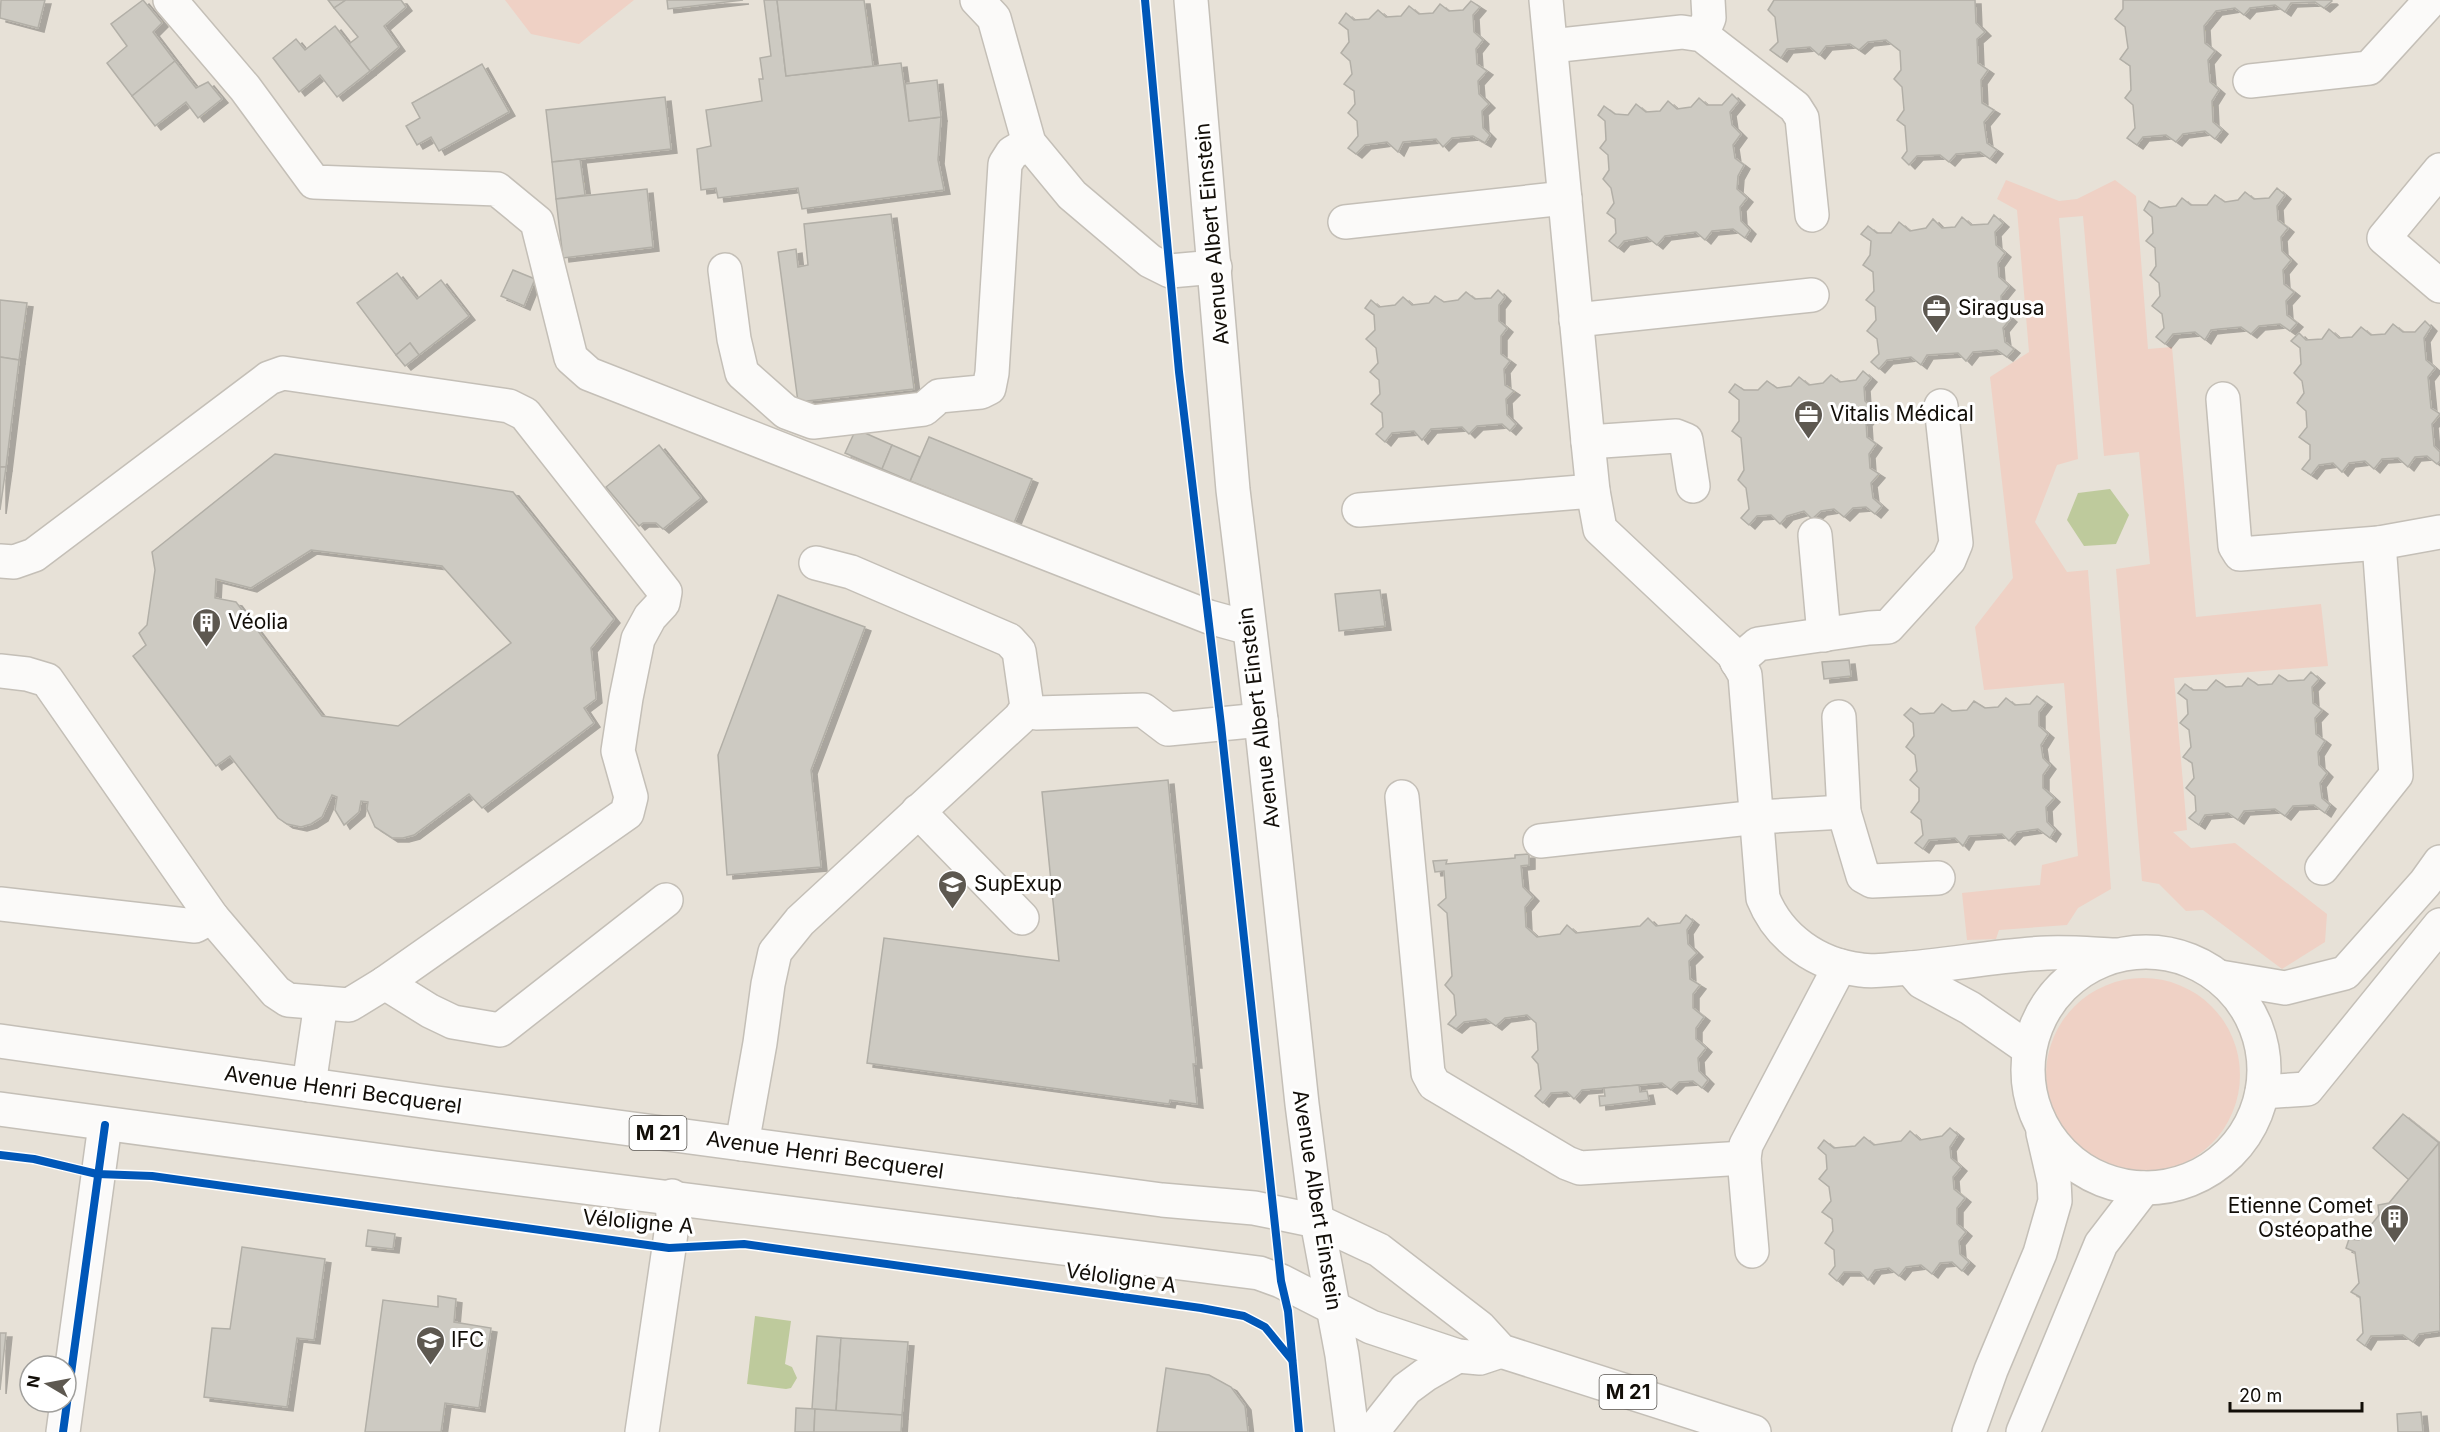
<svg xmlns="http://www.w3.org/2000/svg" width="2440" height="1432" font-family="Inter,sans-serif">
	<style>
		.green { fill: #efd1c5 }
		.water { fill: #beca9c }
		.building { fill: #cdcac2; stroke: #b2afa7; stroke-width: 1.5; fill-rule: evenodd; filter: url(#shadow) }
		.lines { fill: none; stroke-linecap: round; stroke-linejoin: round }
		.minor-casing { stroke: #c4bfb7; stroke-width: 36 }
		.major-casing { stroke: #c4bfb7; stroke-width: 36 }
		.minor { stroke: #fbfaf9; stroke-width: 33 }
		.major { stroke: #fbfaf9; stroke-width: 33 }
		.cycleway-casing { stroke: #fff; stroke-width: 11 }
		.cycleway { stroke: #0057b8; stroke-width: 8 }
		.labels { text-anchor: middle; stroke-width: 6; stroke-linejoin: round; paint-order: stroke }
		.shield { fill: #fff; stroke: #595652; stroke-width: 1.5 }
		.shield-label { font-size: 20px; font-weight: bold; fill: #120e08 }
		.street-label { font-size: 21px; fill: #120e08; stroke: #fff }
		.poi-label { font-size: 21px; fill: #120e08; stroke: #fff; text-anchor: start }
	</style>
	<defs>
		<filter id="shadow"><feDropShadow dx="6" dy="4" stdDeviation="0" flood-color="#0004"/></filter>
	</defs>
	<rect width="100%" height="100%" fill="#e7e1d7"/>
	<g class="green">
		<path d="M505,0H634L579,44L531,34Z"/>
		<path d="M2006,180L2059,201L2077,199L2115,180L2136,196L2148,349L2172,347L2196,617L2321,604L2328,666L2174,678L2187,830L2173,832L2191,848L2235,843L2327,914L2325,942L2282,969L2203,910L2186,911L2159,884L2142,881L2116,569L2150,564L2139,452L2104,456L2083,216L2059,218L2078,459L2057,465L2035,522L2067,572L2088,570L2111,889L2078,908L2067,925L1999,930L1996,939L1967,940L1962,893L2040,885L2042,865L2078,856L2064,683L1984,690L1975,627L2013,578L1990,377L2029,352L2017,210L1997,199Z"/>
		<circle cx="2143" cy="1075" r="97"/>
	</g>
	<g class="water">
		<path d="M2110,489L2129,515L2116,544L2084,546L2067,520L2078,493Z"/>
		<path d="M755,1316L791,1321L785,1364L792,1367L797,1378L791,1388L786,1389L747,1384Z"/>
	</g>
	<g class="building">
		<path d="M1,0H45L38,28L0,18Z"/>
		<path d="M143,0L162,23L153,32L175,61L132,96L107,63L127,46L111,24Z"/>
		<path d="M328,0H346L334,8Z"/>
		<path d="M346,0H401L406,7L384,26L399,47L370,71L349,44L358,37L334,8Z"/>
		<path d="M667,0H743L668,9Z"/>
		<path d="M764,0H777L786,76L901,63L909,121L941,117L938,160L944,190L802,209L798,188L718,198L716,188L701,190L697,149L711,146L706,110L762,101L759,79H763L760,58L771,56Z"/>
		<path d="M777,0H864L873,66L786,76Z"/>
		<path d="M1774,0H1975L1976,23L1985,32L1977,39L1978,63L1988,70L1981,80L1982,103L1994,110L1984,122L1987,143L1997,150L1990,159L1980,152L1956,154L1949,162L1940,155L1917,156L1909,165L1902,158L1907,151L1905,126L1897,120L1904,110L1902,87L1894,79L1901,70L1900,51L1886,40L1868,42L1859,50L1850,44L1826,46L1819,55L1810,47L1787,49L1781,58L1770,50L1778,42L1775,17L1768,10Z"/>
		<path d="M2123,0H2331L2332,1L2324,8L2315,2L2291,3L2285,12L2275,5L2250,8L2244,15L2235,8L2216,11L2204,26L2205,43L2215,51L2208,60L2210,82L2219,90L2212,101L2213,122L2222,130L2215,139L2205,131L2183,134L2176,142L2166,135L2143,137L2137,145L2127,138L2135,128L2133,105L2125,98L2131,90L2130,66L2120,59L2128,48L2125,27L2115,19L2123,9Z"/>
		<path d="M1471,1L1480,7L1473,15L1474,32L1483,40L1476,49L1477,64L1487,71L1478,81L1479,94L1489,104L1482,111L1483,128L1490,135L1485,143L1473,136L1452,138L1443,147L1436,139L1403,142L1398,152L1387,142L1365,145L1356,154L1348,148L1358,136L1357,121L1348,113L1355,104L1354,91L1344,84L1352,74L1350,61L1341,53L1349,42L1348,30L1339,23L1346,13L1354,20L1369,19L1378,10L1386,17L1401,16L1409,6L1419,14L1433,13L1440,4L1449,11L1463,10Z"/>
		<path d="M335,26L370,71L337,97L320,75L299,92L273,58L296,39L305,50Z"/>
		<path d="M175,61L196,88L208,82L222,99L198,118L186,102L155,126L132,96Z"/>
		<path d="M482,64L509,112L439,151L431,137L417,145L406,126L420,118L412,103Z"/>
		<path d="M937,80L941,117L909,121L905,84Z"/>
		<path d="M1732,94L1739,101L1730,112L1732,125L1741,134L1733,145L1735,158L1744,165L1738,176L1737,189L1747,198L1740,207L1741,221L1750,230L1745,238L1733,229L1712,231L1705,240L1696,232L1665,236L1657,245L1647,237L1624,241L1618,248L1609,241L1616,233L1615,219L1607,213L1614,203L1611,188L1603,179L1609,170L1608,155L1600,148L1606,140L1605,121L1598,115L1604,106L1615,114L1628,115L1636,104L1646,112L1660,111L1668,101L1677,109L1691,107L1699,98L1707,105H1722Z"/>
		<path d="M665,97L671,149L552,162L546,110Z"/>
		<path d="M580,159L585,195L556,199L552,162Z"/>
		<path d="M2277,188L2285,195L2277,206L2278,220L2288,228L2281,237L2282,251L2291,260L2283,270L2284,284L2294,292L2286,301L2287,315L2297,323L2290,331L2280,324L2259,326L2251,334L2241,327L2219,329L2211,330L2205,340L2195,332L2173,334L2165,344L2156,337L2164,328L2162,314L2152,306L2160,296L2159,283L2150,275L2156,266L2155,248L2146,241L2153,233L2152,217L2144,210L2149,201L2160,208L2176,206L2182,198L2191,205H2207L2215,195L2225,202L2238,200L2245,192L2254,199L2269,198Z"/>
		<path d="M647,189L653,247L563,258L556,199Z"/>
		<path d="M891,214L914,389L798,402L778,252L796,249L798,267L808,265L804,224Z"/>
		<path d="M1994,215L2003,223L1995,232L1996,245L2005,253L1998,263L1999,277L2009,286L2001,296L2002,310L2011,318L2003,328L2005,342L2014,349L2007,357L1997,350L1973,352L1966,361L1958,353L1927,355L1921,365L1911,357L1887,360L1879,369L1871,362L1879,354L1877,339L1867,331L1876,320L1875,307L1866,300L1874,291L1873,272L1863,265L1870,255L1871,241L1861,234L1868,226L1877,233H1891L1899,222L1910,231L1926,228L1933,219L1942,228L1955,227L1962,217L1971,225L1988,224Z"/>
		<path d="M513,270L535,279L524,306L501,296Z"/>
		<path d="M397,273L417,299L441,280L469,316L419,355L410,343L396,355L357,303Z"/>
		<path d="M1498,290L1505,297L1499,305V321L1507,328L1501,336V354L1510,361L1504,369L1505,385L1514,391L1506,399L1507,415L1516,424L1510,431L1502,424L1477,426L1469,434L1462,427L1431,429L1422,440L1414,431L1392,433L1385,442L1376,434L1383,427L1382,413L1371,404L1380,394L1379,380L1370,372L1378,363L1376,348L1366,339L1375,330L1374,315L1365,308L1371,300L1379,307L1395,305L1403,297L1412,305L1429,303L1435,296L1444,302L1458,300L1466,292L1475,299L1491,298Z"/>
		<path d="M0,300L27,303L19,360L0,357Z"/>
		<path d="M2425,321L2431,327L2424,338L2426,360L2435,368L2428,377L2431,408L2440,414L2432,424L2434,446L2440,452V461L2437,464L2427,456L2415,457L2408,467L2398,458L2382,459L2374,469L2365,461L2349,463L2342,472L2333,463L2319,465L2311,475L2302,469L2310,459V445L2299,437L2307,427L2306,411L2297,403L2304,393L2302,381L2294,373L2301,364L2300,348L2291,341L2299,333L2306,340L2322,339L2329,329L2339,338L2352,337L2361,327L2371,335L2385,334L2393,324L2403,332H2415Z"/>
		<path d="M410,343L419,355L405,366L396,355Z"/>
		<path d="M0,357L19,360L6,467H0Z"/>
		<path d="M1863,371L1871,378L1864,387L1865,401L1875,411L1866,422L1867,437L1876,444L1869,454L1870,468L1879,474L1871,483L1873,498L1882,506L1875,514L1866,507L1853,508L1844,517L1834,509L1821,511L1812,519L1804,511L1787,516L1780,524L1771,515L1757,516L1749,525L1741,518L1749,509L1746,488L1738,480L1744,470L1741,438L1732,431L1739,421V400L1729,392L1735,384L1744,390H1758L1767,381L1777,388L1791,386L1799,377L1809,385L1823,383L1831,375L1840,382L1856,380Z"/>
		<path d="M856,429L892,445L882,469L845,453Z"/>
		<path d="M929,437L1032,479L1014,523L910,481Z"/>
		<path d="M659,445L701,498L663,529L656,523H643L639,526L606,487Z"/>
		<path d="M892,445L920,457L910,481L882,469Z"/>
		<path d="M275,454L513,492L614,619L591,648L596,699L584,708L594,723L482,808L469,794L414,835L403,838H392L375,827L367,809L368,802L361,801L359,812L344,825L335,810L337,797L332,795L322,817L311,824L301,827L287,824L278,818L230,756L216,766L133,656L146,645L139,633L147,625L155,570L152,552ZM311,550L442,566L511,643L398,726L322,716L236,602L215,598L216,579L251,588Z"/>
		<path d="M0,467H6L0,510Z"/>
		<path d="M1380,590L1385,626L1339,631L1335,594Z"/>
		<path d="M778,595L865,627L811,770L821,867L727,875L718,755Z"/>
		<path d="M1849,660L1851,676L1824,679L1822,662Z"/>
		<path d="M2311,672L2319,679L2312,687L2313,703L2322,710L2315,718L2316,734L2325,741L2318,752L2319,765L2327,773L2320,783L2322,798L2330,805L2325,813L2314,805L2293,806L2285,816L2275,809L2244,811L2238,820L2228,813L2205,815L2199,825L2189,818L2196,811L2195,796L2186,788L2194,778L2192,763L2183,757L2191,747L2189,730L2180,723L2188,714L2187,700L2178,693L2185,684L2193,690H2207L2216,680L2226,687L2242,686L2248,678L2258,685L2272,684L2279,675L2288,681L2304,680Z"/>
		<path d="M2037,696L2046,703L2039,712V726L2048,734L2041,745L2043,758L2050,765L2043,775V788L2054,798L2046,807L2047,822L2055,830L2050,838L2038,829L2017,832L2009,841L2002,834L1969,836L1963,846L1955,838L1929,840L1923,849L1915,843L1923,835L1921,820L1911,812L1919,801V788L1910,780L1917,771L1915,755L1906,747L1914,736L1913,723L1904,715L1911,708L1920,714L1934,713L1942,704L1952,711L1967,710L1974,701L1985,708L1998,707L2006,698L2015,705L2030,704Z"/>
		<path d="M1168,780L1196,1064H1193L1197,1104L1170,1100L1169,1104L867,1063L884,938L1059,961L1042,792Z"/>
		<path d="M1529,854V865L1521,866L1523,887L1533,897L1525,907L1526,927L1537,937L1560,934L1567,925L1576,933L1640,926L1648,918L1656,926L1680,923L1686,915L1693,921L1687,930L1688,944L1697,953L1689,961L1690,979L1700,985L1693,994V1008L1704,1017L1696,1028V1039L1706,1048L1698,1058L1699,1071L1708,1080L1702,1088L1693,1081L1679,1082L1671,1090L1662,1083L1582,1090L1574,1099L1567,1092L1551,1093L1543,1103L1535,1096L1541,1089L1538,1064L1532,1057L1538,1050L1536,1023L1527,1015L1505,1018L1496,1026L1486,1019L1464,1022L1456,1029L1448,1024L1456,1015L1454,995L1445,985L1452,976L1447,913L1438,905L1446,898L1444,871L1435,872L1433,861L1447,860L1446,864L1515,858V855Z"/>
		<path d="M1639,1085L1640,1092L1647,1091L1649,1100L1600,1106L1599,1096H1605L1604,1088Z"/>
		<path d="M2403,1114L2439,1143L2409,1180L2373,1148Z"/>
		<path d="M1950,1128L1958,1135L1950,1147L1951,1158L1961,1167L1953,1177L1954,1189L1965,1198L1957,1208V1224L1966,1232L1959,1241L1960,1254L1969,1262L1962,1271L1952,1262L1940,1263L1932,1274L1921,1265L1906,1267L1899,1276L1889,1268L1875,1270L1868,1280L1860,1272H1844L1837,1281L1829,1274L1835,1266L1834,1250L1825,1243L1833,1231L1832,1219L1822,1212L1831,1201L1829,1187L1819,1179L1827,1169L1826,1155L1818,1148L1824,1140L1834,1148L1855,1146L1864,1137L1874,1145L1901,1141L1910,1131L1920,1140L1942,1136Z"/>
		<path d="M2439,1143L2440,1331L2419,1334L2413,1342L2403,1335L2371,1336L2365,1346L2357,1340L2363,1333L2360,1297L2351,1292L2359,1283L2355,1252L2346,1248L2349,1239L2359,1240L2379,1215L2378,1205L2389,1203Z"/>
		<path d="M368,1230L395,1234L393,1249L366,1246Z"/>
		<path d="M242,1247L325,1259L314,1340L297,1338L287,1407L204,1397L212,1328L230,1329Z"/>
		<path d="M438,1296L456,1299L454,1322L491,1328L479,1408L445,1403L441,1432H365L383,1300L438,1307Z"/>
		<path d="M0,1333H6L0,1390Z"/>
		<path d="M817,1336L841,1338L836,1411L812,1409Z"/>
		<path d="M841,1338L908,1342L902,1415L836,1411Z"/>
		<path d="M1166,1368L1209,1375L1231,1387L1245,1406L1248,1432H1157Z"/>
		<path d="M796,1408L815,1409L814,1432H795Z"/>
		<path d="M815,1409L902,1415L901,1432H814Z"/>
		<path d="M2421,1412L2423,1432H2398L2397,1414Z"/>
	</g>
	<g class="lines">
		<defs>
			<g id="minor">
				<path d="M170,0L245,88L314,182L497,189L537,222L571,358L589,374L1209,617L1249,628"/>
				<path d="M977,0L994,18L1029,143L1072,195L1150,261L1170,271L1215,267"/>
				<path d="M1546,0L1588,442L1593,491L1600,529L1733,654L1745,675L1763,898C1779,938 1817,965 1861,970C1872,972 1885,970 1897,969C1947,966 1997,955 2047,953C2069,952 2092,954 2115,955"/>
				<path d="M1702,35L1709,18L1708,0"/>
				<path d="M1551,46L1682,32L1702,35L1795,107L1802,118L1812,215"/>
				<path d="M2250,81L2369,68L2431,0"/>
				<path d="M2440,170L2384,238L2440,286"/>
				<path d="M1345,222L1565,198"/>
				<path d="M725,270L734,339L742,373L786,412L813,422L924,409L939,396L981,392L989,388L992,373L1005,164L1012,153L1029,143"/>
				<path d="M1576,320L1812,295"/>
				<path d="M2223,399L2235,546L2240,554L2379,543L2440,532"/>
				<path d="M1588,442L1676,436L1686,440L1693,486"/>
				<path d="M1359,510L1593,491"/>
				<path d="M1815,535L1824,635"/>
				<path d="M0,561L14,562L34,555L269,378L283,373L509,406L525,414L665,592L663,603L650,617L638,639L626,698L618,751L631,797L627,813L385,983L349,1005L288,1000L276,992L212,917L47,680L27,674L0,671"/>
				<path d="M1737,662L1758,644L1869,628L1888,627L1949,560L1956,543L1941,406"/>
				<path d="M1027,707L1036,713L1143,710L1168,729L1261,720"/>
				<path d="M1839,717L1844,812L1863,876L1872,881L1938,878"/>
				<path d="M1402,797L1428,1073L1434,1084L1567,1163L1580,1168L1744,1158"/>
				<path d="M918,811L1022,918"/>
				<path d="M1540,841L1758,817L1844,812"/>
				<path d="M2322,868L2396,775L2379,543"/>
				<path d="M0,904L195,926L212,917"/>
				<circle cx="2146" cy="1070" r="118"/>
				<path d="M1910,968L1922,982L1970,1008L2029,1049"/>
				<path d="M2220,977L2285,988L2345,973L2425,883L2440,862"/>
				<path d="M385,983L430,1011L453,1022L500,1030L666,900"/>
				<path d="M309,1085L321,1003"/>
				<path d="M2262,1092L2307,1089L2440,925"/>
				<path d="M742,1144L760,1043L768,984L775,952L800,921L1020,718L1027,707L1019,651L1009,640L851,572L816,563"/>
				<path d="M1752,1251L1744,1158L1746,1145L1840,966"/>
				<path d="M63,1432L105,1125"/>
				<path d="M642,1432L669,1248L673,1217L672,1196"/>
				<path d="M1969,1432L1991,1370L2040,1253L2055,1201L2054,1181L2043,1133"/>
				<path d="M2023,1432L2101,1244L2144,1188"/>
			</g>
			<g id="major">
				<path d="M1191,0L1233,490L1261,720L1302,1104L1317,1221L1342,1355L1352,1432"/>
				<path d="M0,1041L437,1103L1162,1200L1254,1208L1317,1221L1379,1250L1479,1327L1501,1351L1754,1432"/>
				<path d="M0,1109L435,1168L1259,1273L1281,1281L1371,1327L1458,1356L1480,1358L1501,1351"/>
				<path d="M1372,1432L1406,1389L1425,1375L1458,1356"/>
			</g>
		</defs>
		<use href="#minor" class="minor-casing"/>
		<use href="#major" class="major-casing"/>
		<use href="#minor" class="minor"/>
		<use href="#major" class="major"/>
		<defs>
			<g id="cycleway">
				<path d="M1145,0L1179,372L1221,725L1281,1281L1288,1311L1299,1432"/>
				<path d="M0,1155L34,1159L97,1174L152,1176L669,1248L744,1244L1201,1308L1244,1316L1265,1327L1292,1360"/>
				<path d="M63,1432L105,1125"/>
			</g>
		</defs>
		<use href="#cycleway" class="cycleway-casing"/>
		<use href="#cycleway" class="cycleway"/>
	</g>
	<defs>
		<symbol id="office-pin" viewBox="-11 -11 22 30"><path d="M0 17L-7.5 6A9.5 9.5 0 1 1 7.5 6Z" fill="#5d5850" stroke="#fff"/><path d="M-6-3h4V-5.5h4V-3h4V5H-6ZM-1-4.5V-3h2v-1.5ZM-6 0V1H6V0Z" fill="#fff"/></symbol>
		<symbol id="building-pin" viewBox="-11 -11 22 30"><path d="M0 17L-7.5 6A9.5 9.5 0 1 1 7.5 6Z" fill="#5d5850" stroke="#fff"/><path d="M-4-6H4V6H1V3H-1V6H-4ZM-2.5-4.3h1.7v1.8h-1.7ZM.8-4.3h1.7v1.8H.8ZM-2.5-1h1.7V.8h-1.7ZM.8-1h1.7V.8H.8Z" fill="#fff"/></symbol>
		<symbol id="university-pin" viewBox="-11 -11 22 30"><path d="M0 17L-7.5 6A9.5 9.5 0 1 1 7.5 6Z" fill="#5d5850" stroke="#fff"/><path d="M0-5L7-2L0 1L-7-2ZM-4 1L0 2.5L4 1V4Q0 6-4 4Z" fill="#fff"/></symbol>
	</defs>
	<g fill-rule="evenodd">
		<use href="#office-pin" x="1920" y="292" width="33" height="45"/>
		<use href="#office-pin" x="1792" y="398" width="33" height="45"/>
		<use href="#building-pin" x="190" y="606" width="33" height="45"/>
		<use href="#university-pin" x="936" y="868" width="33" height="45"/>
		<use href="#building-pin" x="2378" y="1202" width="33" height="45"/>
		<use href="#university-pin" x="414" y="1324" width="33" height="45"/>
	</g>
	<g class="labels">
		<g class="shield">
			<rect x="629.5" y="1116" width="57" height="34" rx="4.5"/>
			<rect x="1599.5" y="1375" width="57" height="34" rx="4.5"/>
		</g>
		<g class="shield-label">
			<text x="658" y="1140">M 21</text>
			<text x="1628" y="1399">M 21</text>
		</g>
		<g class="street-label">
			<text transform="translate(1212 234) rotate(-95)" y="7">Avenue Albert Einstein</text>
			<text transform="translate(1259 718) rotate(-97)" y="7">Avenue Albert Einstein</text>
			<text transform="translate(343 1090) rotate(8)" y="7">Avenue Henri Becquerel</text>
			<text transform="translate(825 1155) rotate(8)" y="7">Avenue Henri Becquerel</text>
			<text transform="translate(1317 1200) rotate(81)" y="7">Avenue Albert Einstein</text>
			<text transform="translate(638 1222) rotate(5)" y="7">Véloligne A</text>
			<text transform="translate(1121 1278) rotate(8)" y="7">Véloligne A</text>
		</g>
		<g class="poi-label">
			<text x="1958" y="315">Siragusa</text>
			<text x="1830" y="421">Vitalis Médical</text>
			<text x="228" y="629">Véolia</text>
			<text x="974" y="891">SupExup</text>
			<text x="2373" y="1213" text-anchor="end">Etienne Comet<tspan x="2373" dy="24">Ostéopathe</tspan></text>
			<text x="451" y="1347">IFC</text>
		</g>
	</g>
	<g transform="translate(48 1384) rotate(280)"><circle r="28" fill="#ffffff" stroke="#a09f9c" stroke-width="1.5"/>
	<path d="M0-4.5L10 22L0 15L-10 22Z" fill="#5d5850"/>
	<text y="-9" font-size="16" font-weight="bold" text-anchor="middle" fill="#120e08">N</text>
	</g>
	<path d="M2230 1402v9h132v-9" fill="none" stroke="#120e08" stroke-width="3"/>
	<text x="2239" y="1402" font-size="18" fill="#120e08" stroke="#ffffff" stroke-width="4.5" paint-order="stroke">20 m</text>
</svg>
